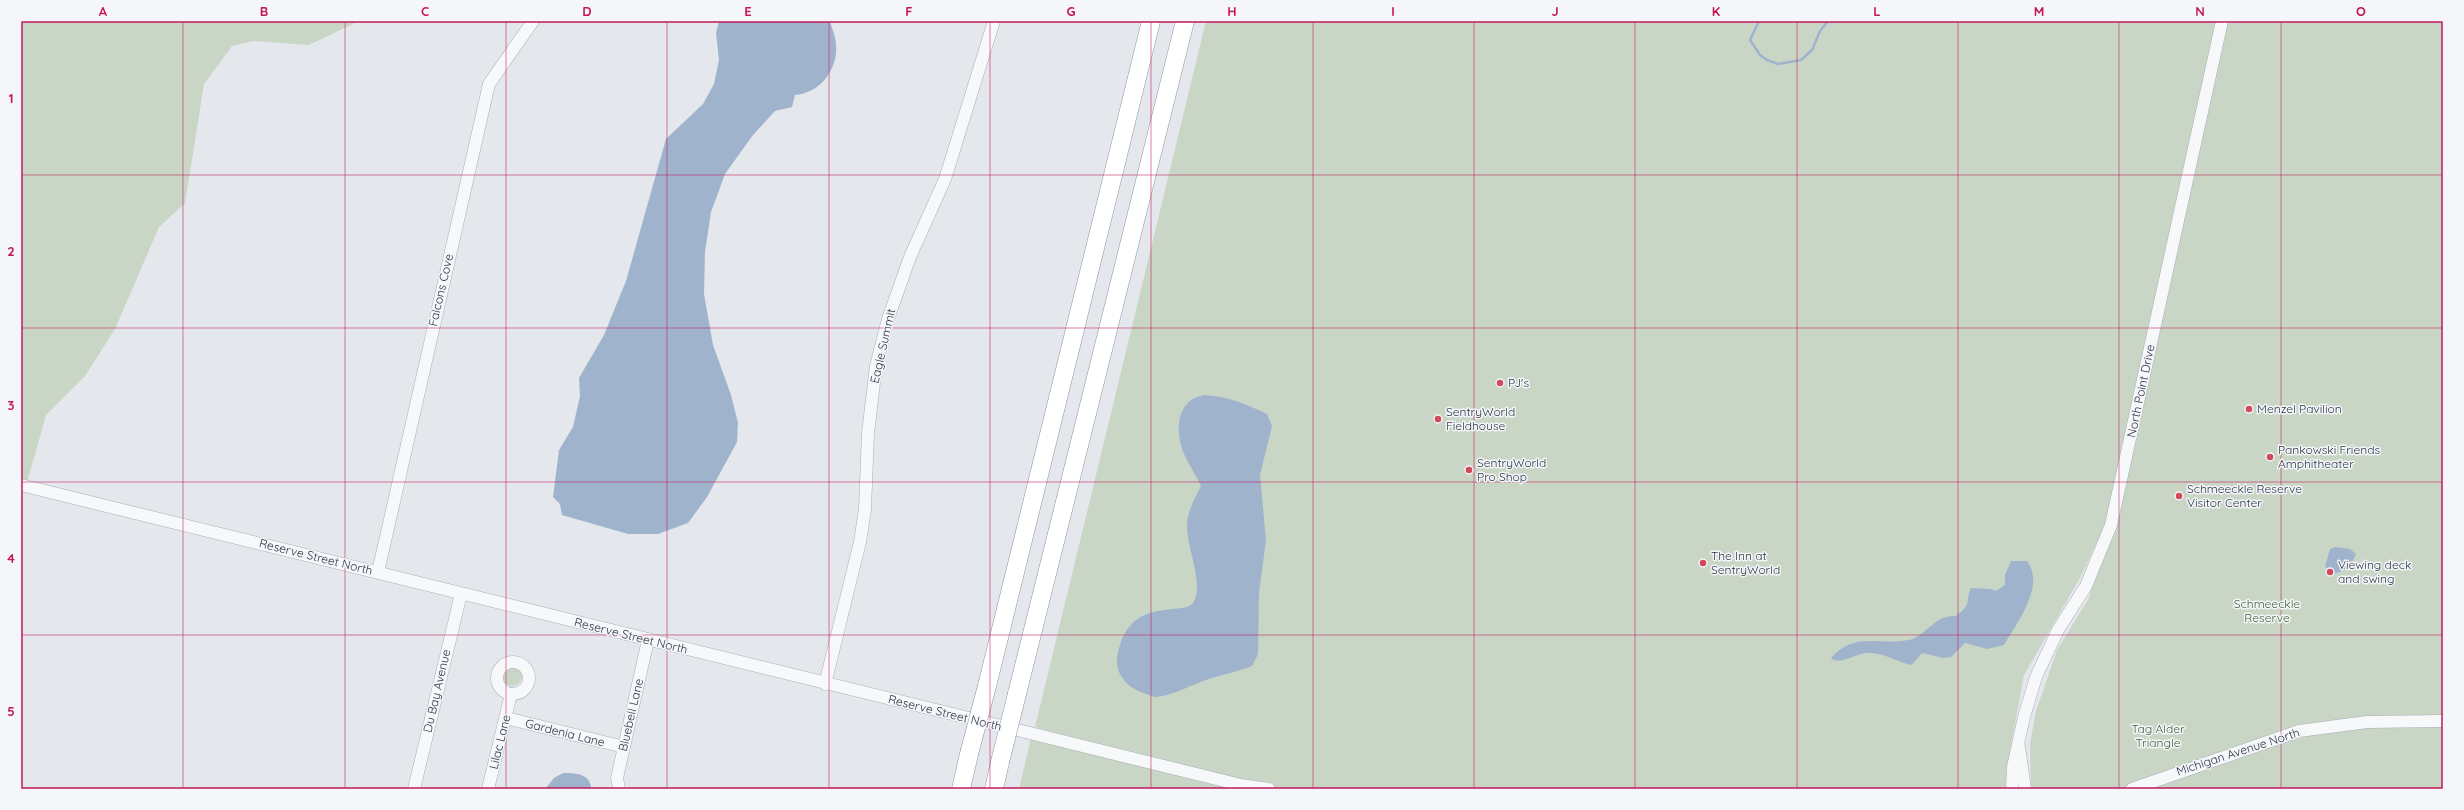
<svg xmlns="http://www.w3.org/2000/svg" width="2464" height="810" font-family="Quicksand,sans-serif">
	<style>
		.green { fill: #c9d6c5 }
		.water { fill: #9fb4cc }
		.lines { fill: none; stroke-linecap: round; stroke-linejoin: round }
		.stream { stroke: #9fb4cc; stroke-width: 2.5 }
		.minor-casing { stroke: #a9aeb7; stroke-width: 13 }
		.highway-casing { stroke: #8b94a3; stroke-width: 19 }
		.minor { stroke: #f7f8fa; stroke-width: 12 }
		.highway { stroke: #fff; stroke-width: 18 }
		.highway-bridge-casing { stroke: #8b94a3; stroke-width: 19; stroke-linecap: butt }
		.highway-bridge { stroke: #fff; stroke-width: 18 }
		.grid { fill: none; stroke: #c2185b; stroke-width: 1; stroke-opacity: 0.55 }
		.poi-dot { fill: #d1495b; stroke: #f4f6f9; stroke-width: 1.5 }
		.labels { text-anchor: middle; stroke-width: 3; stroke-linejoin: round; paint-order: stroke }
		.street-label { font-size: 12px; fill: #2b3445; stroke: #f4f6f9 }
		.poi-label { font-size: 12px; fill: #2b3445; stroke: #f4f6f9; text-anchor: start }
		.park-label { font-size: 12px; fill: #3f6138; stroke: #f4f6f9 }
		.neatline { fill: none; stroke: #c2185b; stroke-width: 1.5 }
		.grid-label { font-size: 13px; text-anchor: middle; font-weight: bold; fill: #c2185b }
	</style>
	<rect width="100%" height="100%" fill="#e4e7ec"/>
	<g class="green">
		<path d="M21,21H359L309,45L254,41L232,46L204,84L185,203L159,227L115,329L85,376L46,415L26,486L21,485Z"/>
		<path d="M1206,21H2443V789H2031L2030,743L2036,711L2057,650L2089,598L2109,517L2080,578L2024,675L2009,756L2007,789H1269L1241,785L1035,727Z"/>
		<circle cx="512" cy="676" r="10"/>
		<path d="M1031,738L1233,789H1019Z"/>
	</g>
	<g class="water">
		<path d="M719,21H830C832,29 836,37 836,45C838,70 820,93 795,95L792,107L775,111L753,135L725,174L711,212L705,252L704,294L713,345L731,395L738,423L737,442L707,497L688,523L658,534H628L562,515L560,504L553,497L559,450L573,427L580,396L579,378L604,335L626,281L666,139L703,104L714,84L719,60L716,33Z"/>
		<path d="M1204,395C1227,396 1246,404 1267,414L1272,426L1260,475L1266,540L1259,593L1258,654L1252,666C1238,672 1223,674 1209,679C1192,684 1175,695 1157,697C1154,697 1149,695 1146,694C1134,690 1126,685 1120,674C1115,665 1117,654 1120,645C1135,597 1184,616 1193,603C1205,584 1186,547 1187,525C1187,512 1195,498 1201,486C1196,476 1191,468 1186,458C1174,435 1175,400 1204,395Z"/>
		<path d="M2335,547L2350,549L2356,554C2352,565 2342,575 2330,573L2325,566L2330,549Z"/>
		<path d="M2011,561H2027C2046,586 2016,624 2004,645L1987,649L1965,643L1951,657L1943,658L1922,653L1912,665C1896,662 1884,652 1867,653C1857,653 1839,666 1831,658C1855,631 1879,646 1908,640C1926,637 1934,614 1956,616C1973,603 1964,604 1971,588L1991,589L1996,591L2005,585V575Z"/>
		<path d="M563,773C574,773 589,773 591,787L589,789H545L554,778Z"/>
	</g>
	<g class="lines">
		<path class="stream" d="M1759,21L1750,40L1760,55L1767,60L1778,64L1801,60L1812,50L1820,31L1828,21"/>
		<defs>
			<g id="minor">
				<path d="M21,485L1241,785L1269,789"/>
				<path d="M378,572L489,84L533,21"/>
				<circle cx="513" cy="678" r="16"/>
				<path d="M825,684L860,542L865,509L868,433L876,366L888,319L910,257L945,179L994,21"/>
				<path d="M506,718L624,747"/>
				<path d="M2019,747L2025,789"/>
				<path d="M414,789L461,594"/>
				<path d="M488,789L511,694"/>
				<path d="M619,789L617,778L648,640"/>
				<path d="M2012,789L2013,767L2024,717L2036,677L2058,630L2086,586L2111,525L2222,21"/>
				<path d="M2132,789L2299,731L2367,722L2443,721"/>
			</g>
			<g id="highway">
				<path d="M987,686L1151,21"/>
				<path d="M1017,694L1185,21"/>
				<path d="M961,789L969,754"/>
				<path d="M994,789L1000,762"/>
			</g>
		</defs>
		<use href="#minor" class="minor-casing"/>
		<use href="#highway" class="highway-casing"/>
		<use href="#minor" class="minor"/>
		<use href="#highway" class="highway"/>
		<defs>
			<g id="highway-bridge">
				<path d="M969,754L987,686"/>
				<path d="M1000,762L1017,694"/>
			</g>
		</defs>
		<use href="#highway-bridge" class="highway-bridge-casing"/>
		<use href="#highway-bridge" class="highway-bridge"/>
	</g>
	<path class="grid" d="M183,21V789M345,21V789M506,21V789M667,21V789M829,21V789M990,21V789M1151,21V789M1313,21V789M1474,21V789M1635,21V789M1797,21V789M1958,21V789M2119,21V789M2281,21V789M21,175H2443M21,328H2443M21,482H2443M21,635H2443"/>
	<g class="poi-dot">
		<circle cx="1500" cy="383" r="4"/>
		<circle cx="2249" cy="409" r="4"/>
		<circle cx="1438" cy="419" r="4"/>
		<circle cx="2270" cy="457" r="4"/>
		<circle cx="1469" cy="470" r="4"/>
		<circle cx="2179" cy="496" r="4"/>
		<circle cx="1703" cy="563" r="4"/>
		<circle cx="2330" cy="572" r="4"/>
	</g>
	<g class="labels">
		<g class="street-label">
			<text transform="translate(441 290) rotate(-77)" y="4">Falcons Cove</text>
			<text transform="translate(883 346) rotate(-77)" y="4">Eagle Summit</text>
			<text transform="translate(2141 391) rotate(-78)" y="4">North Point Drive</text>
			<text transform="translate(316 557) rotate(14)" y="4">Reserve Street North</text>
			<text transform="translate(631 636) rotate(14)" y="4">Reserve Street North</text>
			<text transform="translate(437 691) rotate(-77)" y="4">Du Bay Avenue</text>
			<text transform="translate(945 713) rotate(14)" y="4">Reserve Street North</text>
			<text transform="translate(631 715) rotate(-77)" y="4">Bluebell Lane</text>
			<text transform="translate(565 733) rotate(14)" y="4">Gardenia Lane</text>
			<text transform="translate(500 742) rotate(-76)" y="4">Lilac Lane</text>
			<text transform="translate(2238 752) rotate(-18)" y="4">Michigan Avenue North</text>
		</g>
		<g class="poi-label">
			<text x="1508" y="387">PJ's</text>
			<text x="2257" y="413">Menzel Pavilion</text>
			<text x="1446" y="416">SentryWorld<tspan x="1446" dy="14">Fieldhouse</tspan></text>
			<text x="2278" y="454">Pankowski Friends<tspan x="2278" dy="14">Amphitheater</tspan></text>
			<text x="1477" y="467">SentryWorld<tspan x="1477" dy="14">Pro Shop</tspan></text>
			<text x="2187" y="493">Schmeeckle Reserve<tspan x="2187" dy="14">Visitor Center</tspan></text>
			<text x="1711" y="560">The Inn at<tspan x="1711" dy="14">SentryWorld</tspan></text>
			<text x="2338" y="569">Viewing deck<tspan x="2338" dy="14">and swing</tspan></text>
		</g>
		<g class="park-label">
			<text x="2267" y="608">Schmeeckle<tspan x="2267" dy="14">Reserve</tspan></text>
			<text x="2158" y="733">Tag Alder<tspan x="2158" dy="14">Triangle</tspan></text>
		</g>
	</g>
	<rect width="2464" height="810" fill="none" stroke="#f4f6f9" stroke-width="44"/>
	<rect x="22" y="22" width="2420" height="766" class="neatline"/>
	<g class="grid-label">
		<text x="103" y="16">A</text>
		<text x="264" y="16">B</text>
		<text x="425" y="16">C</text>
		<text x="587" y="16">D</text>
		<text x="748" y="16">E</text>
		<text x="909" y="16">F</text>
		<text x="1071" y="16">G</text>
		<text x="1232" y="16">H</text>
		<text x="1393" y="16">I</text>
		<text x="1555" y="16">J</text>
		<text x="1716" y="16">K</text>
		<text x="1877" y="16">L</text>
		<text x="2039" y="16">M</text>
		<text x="2200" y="16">N</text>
		<text x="2361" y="16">O</text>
		<text x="11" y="103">1</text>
		<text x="11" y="256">2</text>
		<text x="11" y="410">3</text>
		<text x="11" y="563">4</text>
		<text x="11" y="716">5</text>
	</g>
</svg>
